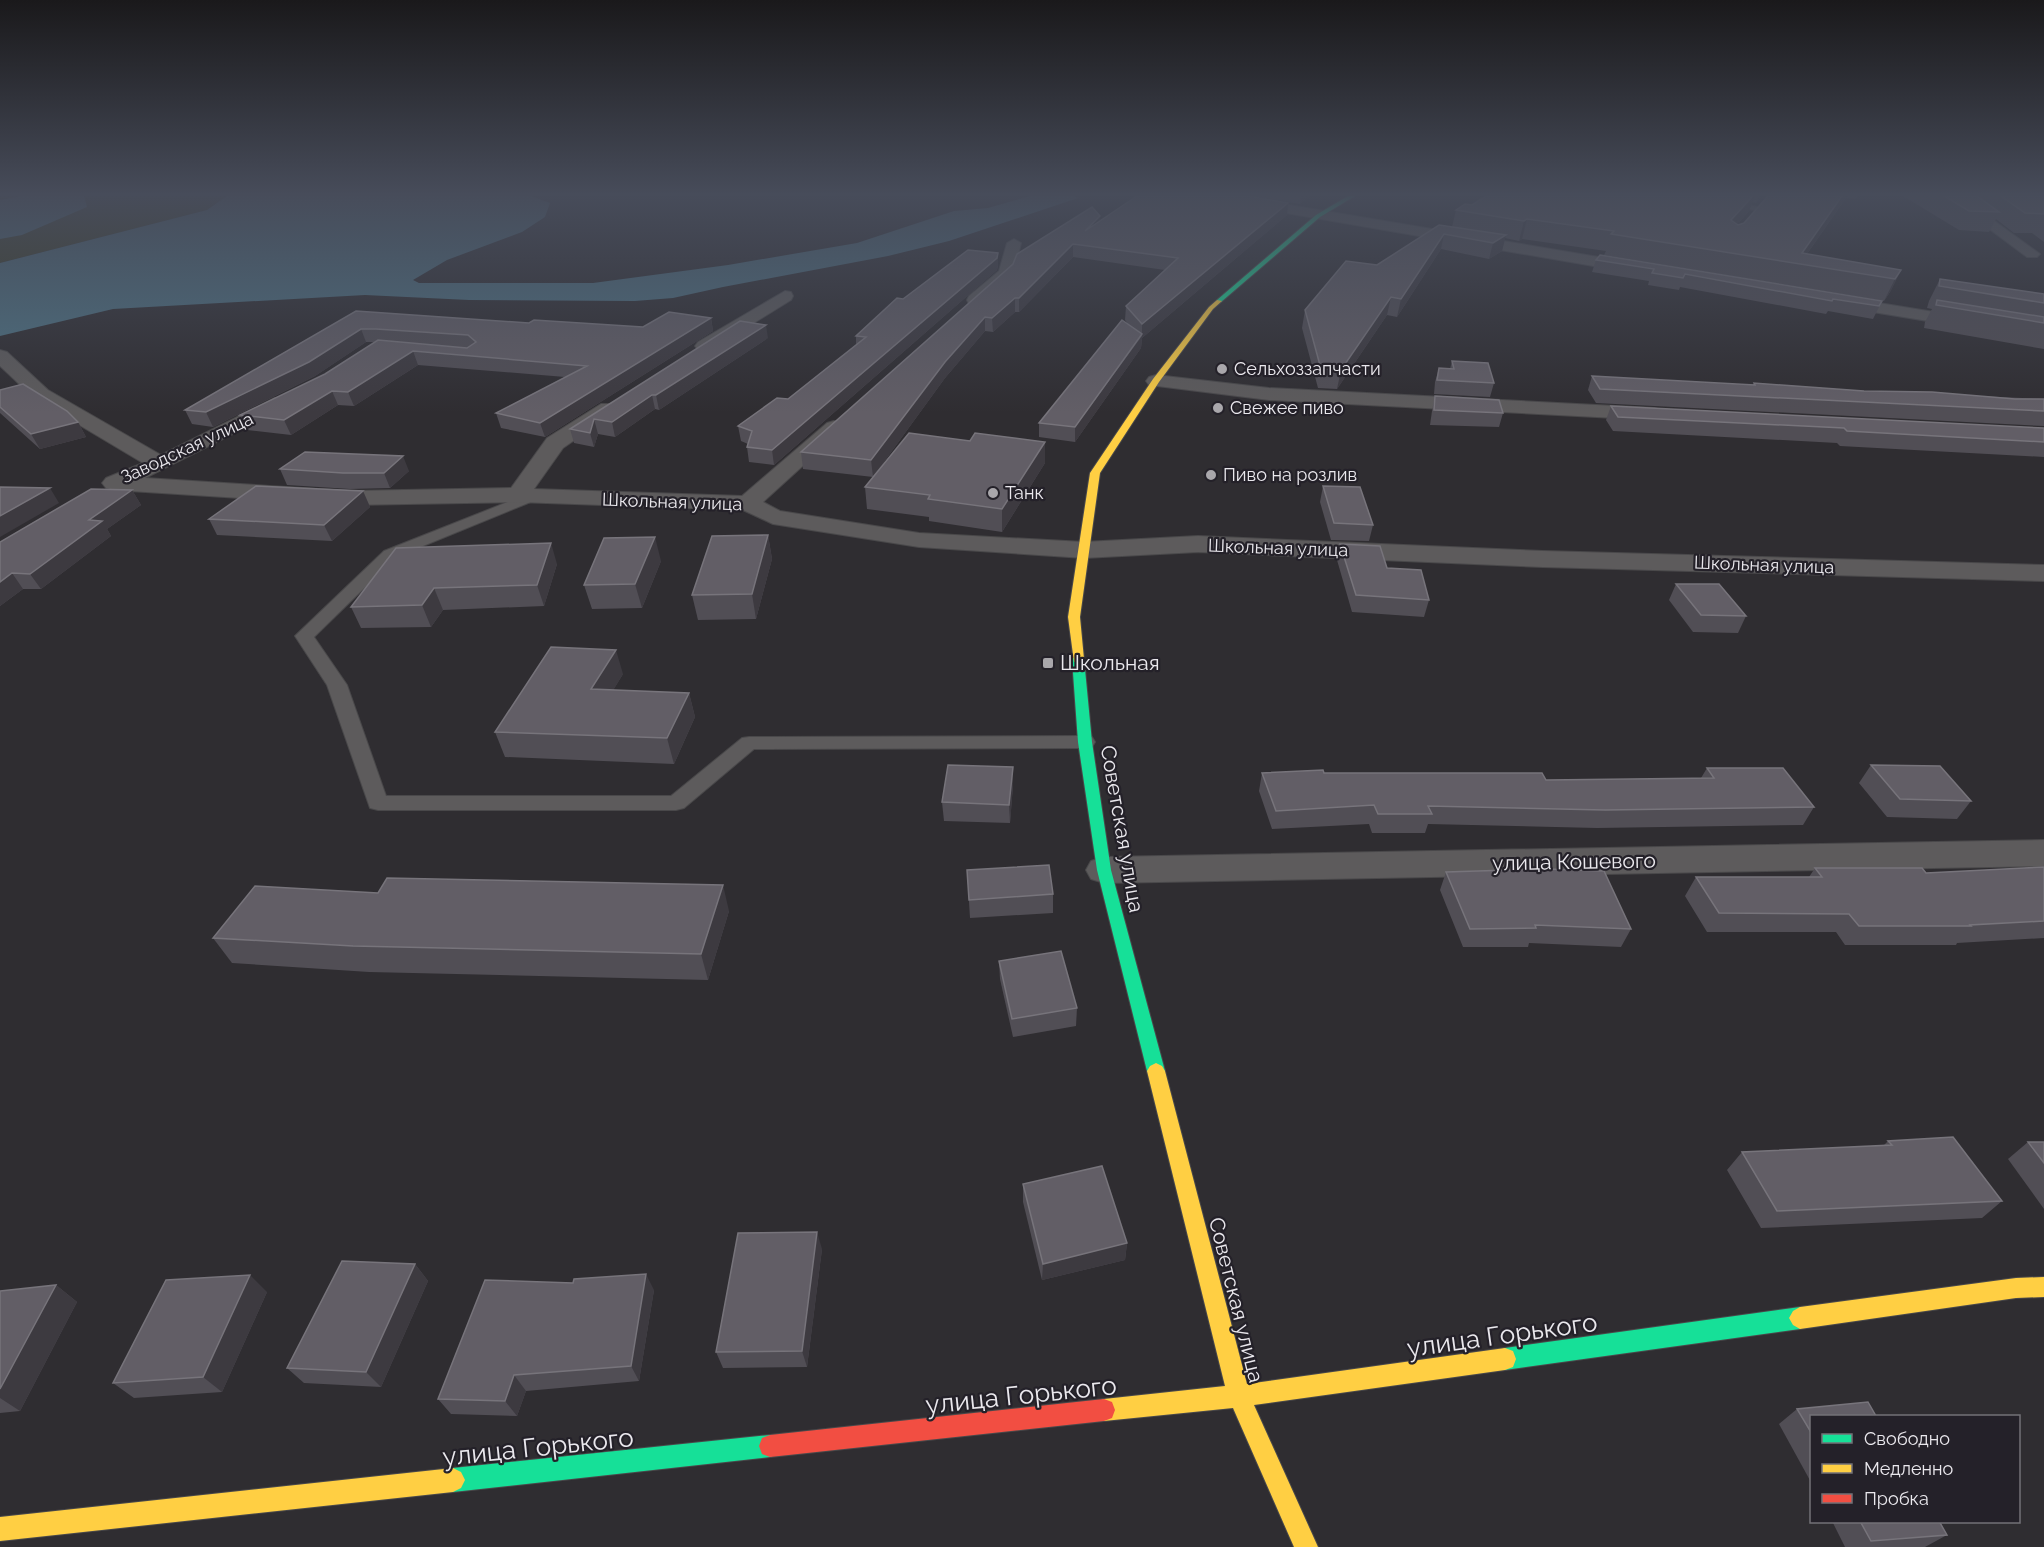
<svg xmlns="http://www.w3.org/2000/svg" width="2044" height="1547" font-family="Raleway,sans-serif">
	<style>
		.green { fill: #3b3d23 }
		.water { fill: #4e7283 }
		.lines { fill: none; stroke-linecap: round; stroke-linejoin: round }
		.lane-casing { stroke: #49484a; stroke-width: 2 }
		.street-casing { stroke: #49484a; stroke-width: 2 }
		.fast-casing { stroke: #49484a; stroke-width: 2 }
		.slow-casing { stroke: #49484a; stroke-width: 2 }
		.jam-casing { stroke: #49484a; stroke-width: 2 }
		.lane { fill: #5d5b5c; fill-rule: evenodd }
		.street { fill: #5d5b5c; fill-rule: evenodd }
		.fast { fill: #16e098; fill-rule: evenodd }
		.slow { fill: #ffcf43; fill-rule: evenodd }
		.jam { fill: #f24e42; fill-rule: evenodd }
		.wall { fill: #514e55 }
		.shaded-wall { fill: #3d3a40 }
		.building { fill: #625e66; stroke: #77747b; stroke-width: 1.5 }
		.poi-dot { fill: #a9a7ab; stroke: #242129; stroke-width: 2 }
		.labels { text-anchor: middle; stroke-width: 4.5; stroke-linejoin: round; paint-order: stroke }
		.far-poi-label { font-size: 18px; fill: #eae8ed; stroke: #242129; text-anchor: start }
		.far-street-label { font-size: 18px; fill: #eae8ed; stroke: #242129 }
		.poi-label { font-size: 21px; fill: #eae8ed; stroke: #242129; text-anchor: start }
		.street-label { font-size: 21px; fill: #eae8ed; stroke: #242129 }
		.near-street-label { font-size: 26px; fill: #eae8ed; stroke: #242129 }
	</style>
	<rect width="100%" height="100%" fill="#2f2d31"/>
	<path class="green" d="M0,196H227L207,210L0,263Z"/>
	<g class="water">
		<path d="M22,196H84L87,207L22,235L0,239V200Z"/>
		<path d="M227,196H531L550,203L545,217L522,232L447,260L413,280L419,283H593L728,265L857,243L954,211L988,208L1030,196H1074L1078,198L949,241L888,256L723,287L673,298L635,301L469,300L365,295L113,309L0,336V263L207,210Z"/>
	</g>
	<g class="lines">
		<defs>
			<g id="lane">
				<path d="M1681,196H1704L1763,208L1759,211Z"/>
				<path d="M533,492L540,496L538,499L396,557L314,637L347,685L386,796H671L742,738L749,737L1085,736L1092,737L1095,742L1092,747L1085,748L754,749L684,808L676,810H378L370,808L327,685L295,636L384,551Z"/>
			</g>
			<g id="street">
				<path d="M1204,196H1236L1640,264L1648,269L1640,274L1210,200Z"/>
				<path d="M1945,196H1960L2040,254L2037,257H2027Z"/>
				<path d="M1014,239L1021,243L1014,273L981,304H969L967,300L969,296L999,271L1007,243Z"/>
				<path d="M785,291L791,292L793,296L791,300L710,350H698L695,346L698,342Z"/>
				<path d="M1836,296L2044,330V340L1830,305L1828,301L1830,297Z"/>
				<path d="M0,350L7,352L48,390L161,455L275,398H289L292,402L289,406L145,478L350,491L511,488L547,438L601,404H615L618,408L615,412L563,448L534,489L742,496L827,423L834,421L841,423L845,427L841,431L763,502L780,511L919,533L1084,542L1198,536L1543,551L2044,565V581L1543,567L1198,552L1084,558L919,547L773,524L743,510L518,502L350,505L114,490L106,488L102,483L106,478L143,463L34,398L0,366Z"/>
				<path d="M1156,375L1269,388L1654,408L1661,410L1664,414L1661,418L1654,420L1269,400L1149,385L1146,381L1149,377Z"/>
				<path d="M2044,840V866L1104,883L1091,879L1086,870L1091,861L1104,857Z"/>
			</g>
			<g id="fast">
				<path d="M1348,196H1355L1320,217L1221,302H1217V300L1316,215Z"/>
				<path d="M1078,655L1084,659L1092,742L1111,870L1165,1071L1162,1076L1156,1079L1150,1076L1147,1071L1097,870L1078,742L1072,659Z"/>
				<path d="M1800,1307L1807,1311L1811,1318L1807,1325L1800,1329L1505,1370L1497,1367L1494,1359L1497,1351L1505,1348Z"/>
				<path d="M770,1435L778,1438L781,1446L778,1454L770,1457L453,1492L445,1488L441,1480L445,1472L453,1468Z"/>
			</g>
			<g id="slow">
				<path d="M1217,300L1222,301L1213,309L1159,382L1100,473L1080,617L1084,659L1082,662H1074L1068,617L1090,473L1153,379L1209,307Z"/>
				<path d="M1156,1063L1162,1066L1165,1071L1247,1384L1505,1348L1513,1351L1516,1359L1513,1367L1505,1370L1254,1405L1318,1547H1294L1233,1408L1104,1421L1096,1418L1093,1410L1096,1402L1104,1399L1225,1386L1147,1071L1150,1066Z"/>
				<path d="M2044,1277V1297L2016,1298L1800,1329L1793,1325L1789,1318L1793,1311L1800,1307L2016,1278Z"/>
				<path d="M453,1468L461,1472L465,1480L461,1488L453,1492L0,1541V1517Z"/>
			</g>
			<path id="jam" d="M1104,1399L1112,1402L1115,1410L1112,1418L1104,1421L770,1457L762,1454L759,1446L762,1438L770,1435Z"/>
		</defs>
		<use href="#lane" class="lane-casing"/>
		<use href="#street" class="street-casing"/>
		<use href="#fast" class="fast-casing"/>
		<use href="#slow" class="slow-casing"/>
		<use href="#jam" class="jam-casing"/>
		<use href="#lane" class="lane"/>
		<use href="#street" class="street"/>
		<use href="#fast" class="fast"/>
		<use href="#slow" class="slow"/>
		<use href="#jam" class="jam"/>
	</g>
	<g class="wall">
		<path d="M1254,196H1309L1300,204Z"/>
		<path d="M1486,196H1762L1756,203L1752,202L1749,211L1737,225L1744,223L1768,196H1857L1855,199L1846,198L1807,254L1901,270L1890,292L1884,301L1604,255L1606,251L1522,239L1519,241L1505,238L1502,251L1489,259L1441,249L1397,317L1387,315L1337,389L1318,388L1302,328L1305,310L1377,265L1452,227L1456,210L1472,205Z"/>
		<path d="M1903,196H2044V242L2032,233H2014L1996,219L1989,232L1959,230Z"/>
		<path d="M1288,203L1287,215L1142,338L1141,348L1075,442L1039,437V423L1128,324L1125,320L1126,306L1165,270L1073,257L1019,312H1015L993,332L985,331L945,378L873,477L803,469L801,452L1100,216V221Z"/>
		<path d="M998,253V265L997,270L774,465L749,462L747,447L748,444L741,441L738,426L788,399L856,345V336L903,299Z"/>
		<path d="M1596,260L1882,301L1873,319L1828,311L1826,314L1680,287L1679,290L1648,285L1649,281L1592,272Z"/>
		<path d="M1940,279L2044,294V349L1924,328L1925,322L1932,309L1927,308L1929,301Z"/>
		<path d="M356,311L529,323L643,327L711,318L713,331L545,437L501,428L496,413L565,377L418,365L354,406L338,405L291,435L247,430L240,415L325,374L375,342H366L315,376L213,427L192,424L185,410Z"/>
		<path d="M768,338L659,410L655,409L615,437L598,434L594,447L574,443L570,429Z"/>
		<path d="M1452,361L1494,383L1490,397L1434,394L1435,382L1439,368L1450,369Z"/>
		<path d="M1592,376L1753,385L1754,383L1864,391L2044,399V426L1596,403L1588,390Z"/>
		<path d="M0,390L78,422L86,437L40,449L0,413Z"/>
		<path d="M1435,396L1503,413L1499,427L1430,425L1432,411Z"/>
		<path d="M1611,406L2044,428V457L1840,446L1837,443L1613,431L1606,420Z"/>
		<path d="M970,441L1045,442V463L1002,532L929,521V517L867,509L865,487Z"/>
		<path d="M280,469L409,471L390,488L350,489L287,485Z"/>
		<path d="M1323,486L1373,525L1369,541L1331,540L1320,502Z"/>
		<path d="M132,490L141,505L107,529L111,536L41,589H23L0,606V542Z"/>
		<path d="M363,491L370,507L332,541L217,535L209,519Z"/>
		<path d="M768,535L772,559L756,619L698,620L692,595Z"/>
		<path d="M1340,544L1387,568L1429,600L1424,617L1352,612L1337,560Z"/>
		<path d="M396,548L557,564L544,606L443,610L431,627L361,628L351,607Z"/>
		<path d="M661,561L642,608L592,609L584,585Z"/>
		<path d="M1676,584L1746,616L1738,633L1693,632L1669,600Z"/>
		<path d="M623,674L613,690L689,693L695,717L674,764L505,757L495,732Z"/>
		<path d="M1871,765L1971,801L1957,819L1887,817L1859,783Z"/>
		<path d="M1707,768L1814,807L1803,825L1597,828L1428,824L1425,833H1372L1369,824L1272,829L1259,791L1262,773H1324L1546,780L1701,778Z"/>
		<path d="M1013,785L1010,823L944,821L942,802Z"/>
		<path d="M2044,867V938L1957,943L1956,945H1845L1836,932H1707L1685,896L1696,877H1809L1815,868L1926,873Z"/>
		<path d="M967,870L1053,894V913L970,918Z"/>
		<path d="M1446,872L1631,929L1621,947L1529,943L1528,947H1463L1440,890Z"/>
		<path d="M378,893L729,911L708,980L369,972L232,963L213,938Z"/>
		<path d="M999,961L1077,1008L1076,1026L1013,1037L1000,979Z"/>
		<path d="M1888,1141L2002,1201L1982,1218L1761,1228L1727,1170L1742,1152L1883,1146Z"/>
		<path d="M2028,1142H2044V1209L2008,1159Z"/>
		<path d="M1023,1184L1127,1243L1125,1260L1042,1280L1023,1202Z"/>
		<path d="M822,1249L807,1367L723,1368L716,1352Z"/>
		<path d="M415,1264L428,1281L381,1387L304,1383L287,1368Z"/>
		<path d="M56,1285L77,1302L20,1411L0,1413V1291Z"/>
		<path d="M654,1290L639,1381L526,1391L517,1416L451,1414L438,1399Z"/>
		<path d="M267,1292L222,1392L134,1398L113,1383Z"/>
		<path d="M1797,1409L1812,1416V1484L1779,1424Z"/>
		<path d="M1832,1521H1939L1947,1535L1925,1547H1845Z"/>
	</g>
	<g class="shaded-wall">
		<path d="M1301,196H1309L1300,204Z"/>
		<path d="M1753,196H1755L1749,211L1724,240L1731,220Z"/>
		<path d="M1759,196H1762L1756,203Z"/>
		<path d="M1842,196H1847L1800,264L1802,253Z"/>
		<path d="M1288,203L1287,215L1142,338L1141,348L1075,442V427L1142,336V324Z"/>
		<path d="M1100,216V229L1085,231Z"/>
		<path d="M1527,219L1522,239L1519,241L1524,221Z"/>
		<path d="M1444,234L1441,249L1397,317L1401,299Z"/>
		<path d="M1506,235L1502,251L1489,259L1493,243Z"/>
		<path d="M1073,244V257L1019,312V298Z"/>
		<path d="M998,253V265L997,270L774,465L772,450Z"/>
		<path d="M1901,270L1890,292L1884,301L1895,279Z"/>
		<path d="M1391,297L1387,315L1337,389L1341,370Z"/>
		<path d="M1015,298V312L993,332L992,318Z"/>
		<path d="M985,317V331L945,378L873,477L871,460L945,362Z"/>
		<path d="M711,318L713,331L545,437L540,423Z"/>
		<path d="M766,325L768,338L659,410L656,395Z"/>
		<path d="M361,329L366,342L315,376L213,427L206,412Z"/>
		<path d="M413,351L418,365L354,406L348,392Z"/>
		<path d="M332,391L338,405L291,435L284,420Z"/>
		<path d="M652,395L655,409L615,437L612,422Z"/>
		<path d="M594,419L598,434L594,447L590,433Z"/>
		<path d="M78,422L86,437L40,449L31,434Z"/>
		<path d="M1045,442V463L1002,532V509Z"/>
		<path d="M403,456L409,471L390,488L384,473Z"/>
		<path d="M50,488L59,503L0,537V516Z"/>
		<path d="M132,490L141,505L107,529L111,536L41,589L30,574L89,520Z"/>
		<path d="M363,491L370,507L332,541L324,525Z"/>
		<path d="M768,535L772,559L756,619L752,594Z"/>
		<path d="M655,537L661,561L642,608L635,584Z"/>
		<path d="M551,543L557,564L544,606L537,585Z"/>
		<path d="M12,573L23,589L0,606V582Z"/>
		<path d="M434,588L443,610L431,627L422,605Z"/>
		<path d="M616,650L623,674L599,714L591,689Z"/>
		<path d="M689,693L695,717L674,764L667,738Z"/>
		<path d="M1013,767V785L1010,823L1009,805Z"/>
		<path d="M723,885L729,911L708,980L701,954Z"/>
		<path d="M817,1232L822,1249L807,1367L802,1351Z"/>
		<path d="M1127,1243L1125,1260L1042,1280L1043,1264Z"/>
		<path d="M415,1264L428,1281L381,1387L366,1372Z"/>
		<path d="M646,1274L654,1290L639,1381L631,1366Z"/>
		<path d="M250,1275L267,1292L222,1392L203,1377Z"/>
		<path d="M56,1285L77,1302L20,1411L0,1398V1389Z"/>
		<path d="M514,1375L526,1391L517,1416L505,1401Z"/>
	</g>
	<g class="building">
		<path d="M1137,196H1248L1288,203L1142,324L1126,306L1178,258L1073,244L1019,298H1015L992,318L985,317L945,362L871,460L801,452L1013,264L1017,254L1092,207L1100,216L1085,231Z"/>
		<path d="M1486,196H1753L1731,220L1738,225L1744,223L1768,196H1842L1802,253L1901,270L1895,279L1611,234L1614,231L1527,219L1524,221L1456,210L1465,204L1472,205Z"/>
		<path d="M1944,196H1977L1999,212L1969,211Z"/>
		<path d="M2001,196H2044V214L2025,213Z"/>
		<path d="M1439,225L1506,235L1493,243L1444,234L1401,299L1391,297L1341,370L1321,369L1305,310L1346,261L1377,265Z"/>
		<path d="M968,250L998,253L997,258L772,450L747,447L752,431L738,426L777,398L788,399L866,337L856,336L897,298L903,299Z"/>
		<path d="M1600,255L1882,301L1879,306L1833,299L1832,301L1685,274L1683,278L1652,273L1654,269L1596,260Z"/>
		<path d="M1940,279L2044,294V303L1939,286Z"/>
		<path d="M1937,300L2044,317V323L1936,305Z"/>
		<path d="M356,311L529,323L534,320L643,327L669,312L711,318L540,423L496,413L587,366L413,351L348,392L332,391L284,420L240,415L325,374L378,340L467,348L476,342L468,335L376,329H361L309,362L206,412L185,410Z"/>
		<path d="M1122,320L1142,334L1075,427L1039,423Z"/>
		<path d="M740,321L766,325L656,395H652L612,422L594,419L590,433L570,429Z"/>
		<path d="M1452,361L1488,363L1494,383L1437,380L1439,368L1454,369Z"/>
		<path d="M1592,376L1755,385L1754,383L1864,391L1932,392L2015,399H2044V411L1600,389Z"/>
		<path d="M23,384L67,411L78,422L31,434L0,407V390Z"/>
		<path d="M1435,396L1499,400L1503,413L1434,410Z"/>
		<path d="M1611,406L2044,428V442L1847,431L1844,428L1618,417Z"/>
		<path d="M909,433L970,441L975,433L1045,442L1002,509L928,499L930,495L865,487Z"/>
		<path d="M305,452L403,456L384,473H343L280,469Z"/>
		<path d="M256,486L363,491L324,525L209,519Z"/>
		<path d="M1323,486L1360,487L1373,525L1334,523Z"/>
		<path d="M0,487L50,488L0,516Z"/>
		<path d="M91,489L132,490L89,520L102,521L30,574L12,573L0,582V542Z"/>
		<path d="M768,535L752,594L692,595L712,536Z"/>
		<path d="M655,537L635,584L584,585L604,538Z"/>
		<path d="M551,543L537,585L434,588L422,605L351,607L396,548Z"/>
		<path d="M1340,544L1380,546L1387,568L1421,570L1429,600L1356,595Z"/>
		<path d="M1676,584H1719L1746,616L1701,615Z"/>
		<path d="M551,647L616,650L591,689L689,693L667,738L495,732Z"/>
		<path d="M948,765L1013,767L1009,805L942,802Z"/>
		<path d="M1871,765L1940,766L1971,801L1900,799Z"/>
		<path d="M1707,768H1783L1814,807L1605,810L1428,806L1432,814H1378L1374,805L1276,811L1262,773L1323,770L1324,773H1542L1546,780L1714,778Z"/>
		<path d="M1049,865L1053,894L969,900L967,870Z"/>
		<path d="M2044,867V921L1970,925L1971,926H1859L1849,914L1719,913L1696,877H1822L1815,868H1922L1926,873Z"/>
		<path d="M1546,869L1604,871L1631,929L1535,925L1536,928L1470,929L1446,872Z"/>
		<path d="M387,878L723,885L701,954L353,946L213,938L255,886L378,893Z"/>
		<path d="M1061,951L1077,1008L1012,1019L999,961Z"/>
		<path d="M1953,1137L2002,1201L1777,1211L1742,1152L1892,1145L1888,1141Z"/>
		<path d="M2028,1142H2044V1163Z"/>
		<path d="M1102,1166L1127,1243L1043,1264L1023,1184Z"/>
		<path d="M817,1232L802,1351L716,1352L738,1233Z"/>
		<path d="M342,1261L415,1264L366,1372L287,1368Z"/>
		<path d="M646,1274L631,1366L514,1375L505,1401L438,1399L485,1280L573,1283L574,1279Z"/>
		<path d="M250,1275L203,1377L113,1383L166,1280Z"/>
		<path d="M56,1285L0,1389V1291Z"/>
		<path d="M1868,1402L1876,1416H1812V1434L1797,1409Z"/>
		<path d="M1860,1521H1939L1947,1535L1871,1541Z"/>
	</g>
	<linearGradient id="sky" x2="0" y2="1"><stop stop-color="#1a191b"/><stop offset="0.47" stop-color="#474c5a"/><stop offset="1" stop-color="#474c5a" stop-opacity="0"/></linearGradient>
	<rect width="2044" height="413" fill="url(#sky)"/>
	<g class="poi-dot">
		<circle cx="1222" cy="369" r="6"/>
		<circle cx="1218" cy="408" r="6"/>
		<circle cx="1211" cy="475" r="6"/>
		<circle cx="993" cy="493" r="6"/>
		<rect x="1042" y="657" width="12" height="12" rx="3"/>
	</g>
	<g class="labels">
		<g class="far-poi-label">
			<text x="1234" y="375">Сельхоззапчасти</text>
			<text x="1230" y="414">Свежее пиво</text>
			<text x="1223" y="481">Пиво на розлив</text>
			<text x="1005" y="499">Танк</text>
		</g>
		<g class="far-street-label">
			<text transform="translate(187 448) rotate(-25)" y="6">Заводская улица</text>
			<text transform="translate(672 502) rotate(2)" y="6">Школьная улица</text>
			<text transform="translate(1278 548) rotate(2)" y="6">Школьная улица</text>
			<text transform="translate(1764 565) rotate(2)" y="6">Школьная улица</text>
		</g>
		<g class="poi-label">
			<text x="1060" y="670">Школьная</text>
		</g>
		<g class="street-label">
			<text transform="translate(1122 829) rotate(80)" y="7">Советская улица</text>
			<text transform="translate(1574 862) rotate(-1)" y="7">улица Кошевого</text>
			<text transform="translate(1236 1300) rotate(76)" y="7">Советская улица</text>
		</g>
		<g class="near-street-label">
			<text transform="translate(1502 1335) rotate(-8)" y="9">улица Горького</text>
			<text transform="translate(1021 1395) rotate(-6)" y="9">улица Горького</text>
			<text transform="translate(538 1447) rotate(-6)" y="9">улица Горького</text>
		</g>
	</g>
	<rect x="1810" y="1415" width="210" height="108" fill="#242129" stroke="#737177" stroke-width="1.5"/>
	<rect x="1822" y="1434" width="30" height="9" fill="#16e098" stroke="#737177" stroke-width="1.5"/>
	<text x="1864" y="1445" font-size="18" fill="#eae8ed">Свободно</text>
	<rect x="1822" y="1464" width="30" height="9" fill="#ffcf43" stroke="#737177" stroke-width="1.5"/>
	<text x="1864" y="1475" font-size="18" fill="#eae8ed">Медленно</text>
	<rect x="1822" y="1494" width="30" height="9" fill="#f24e42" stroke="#737177" stroke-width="1.5"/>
	<text x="1864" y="1505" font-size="18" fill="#eae8ed">Пробка</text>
</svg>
